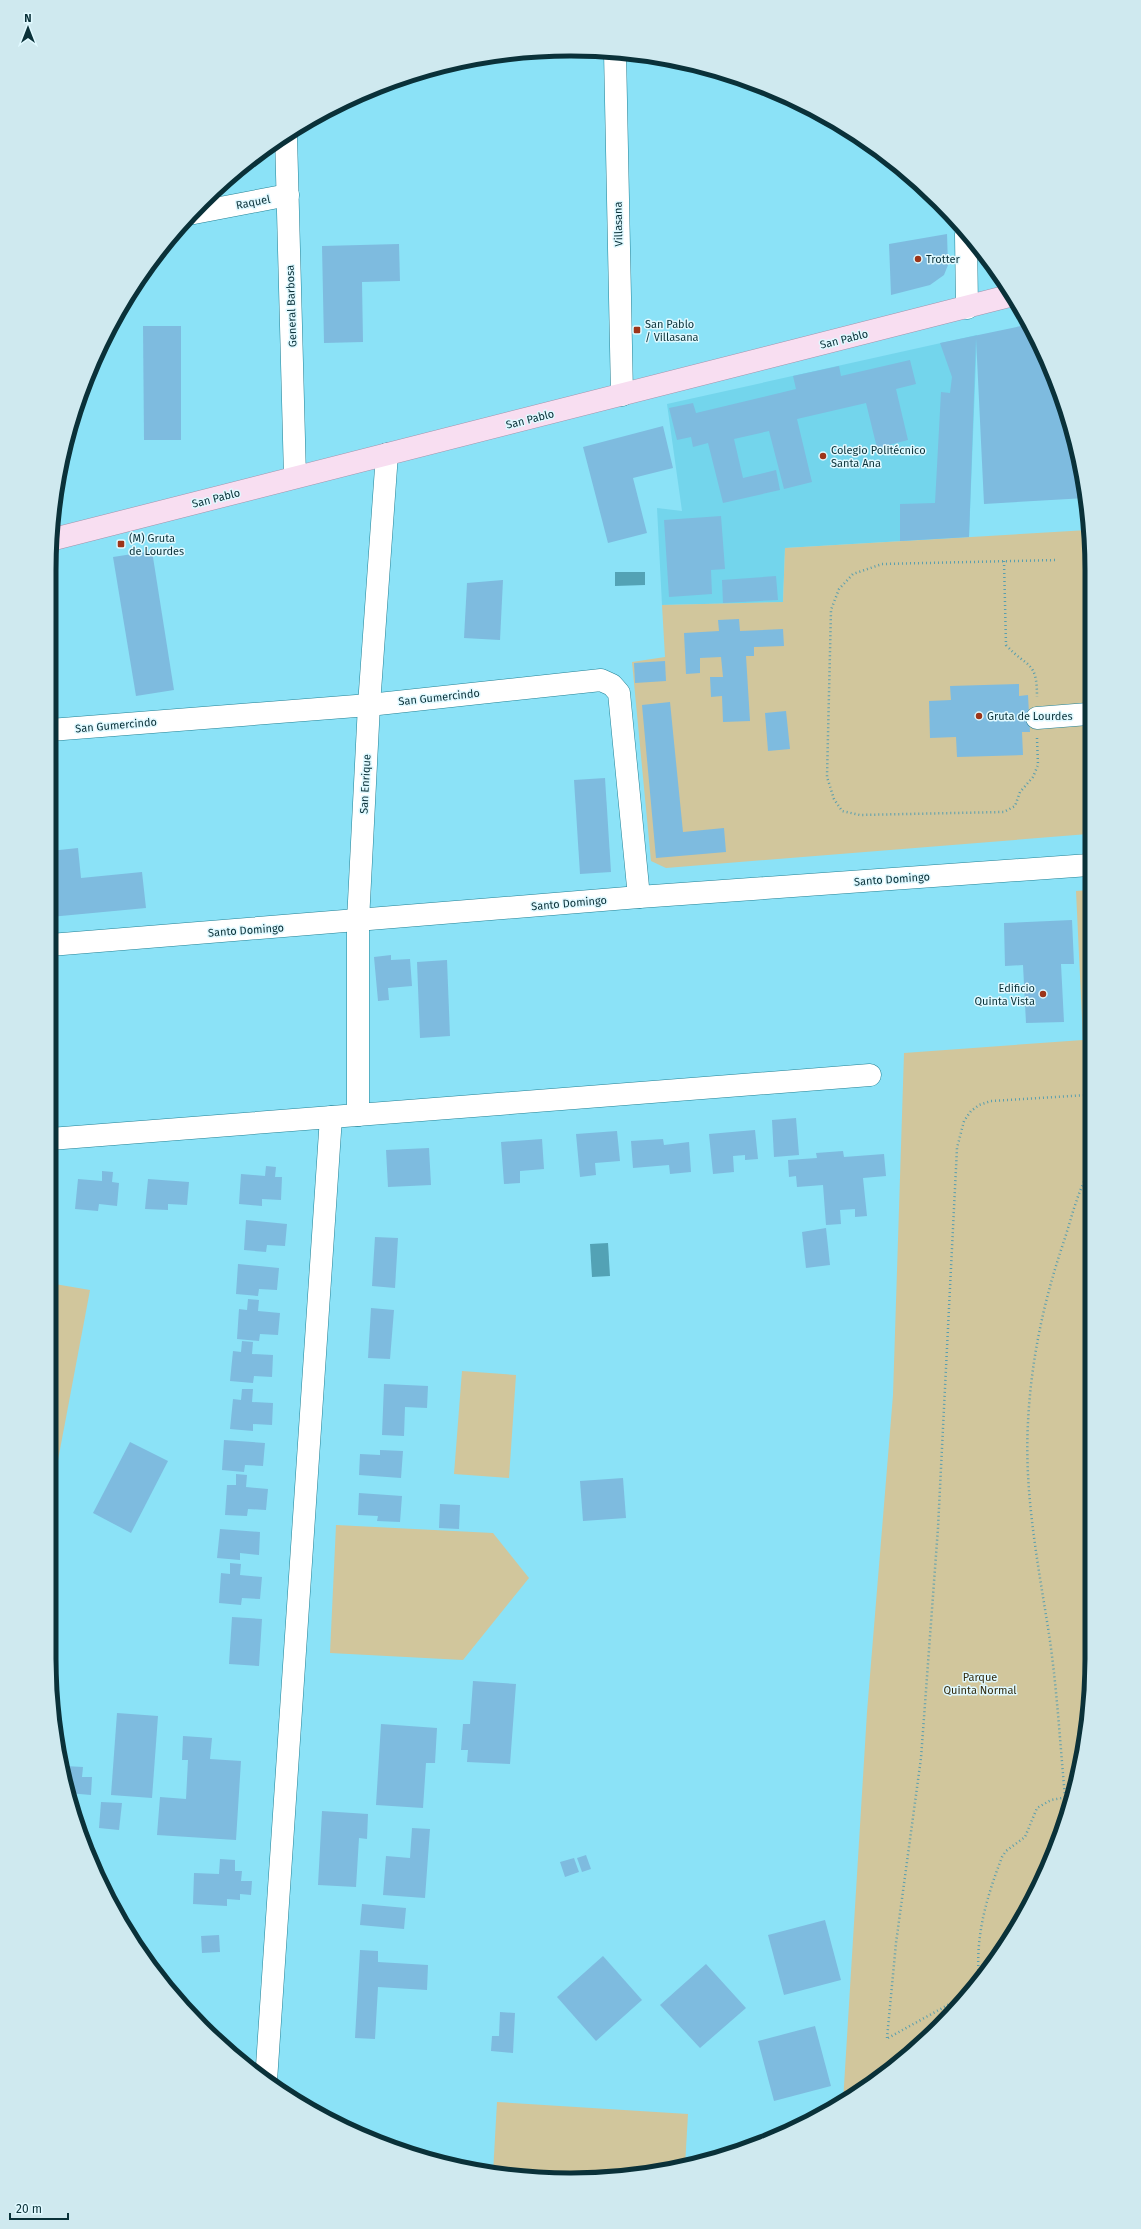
<svg xmlns="http://www.w3.org/2000/svg" width="1141" height="2229" font-family="'Fira Sans',sans-serif">
	<style>
		.built { fill: #73d5ec }
		.green { fill: #d1c69c }
		.water { fill: #53a2b5 }
		.building { fill: #7ebbdf }
		.lines { fill: none; stroke-linecap: round; stroke-linejoin: round }
		.minor-casing { stroke: #228195; stroke-width: 23 }
		.major-casing { stroke: #a193ab; stroke-width: 23 }
		.path { stroke: #599eae; stroke-width: 2.5; stroke-dasharray: 1 3; stroke-linecap: butt }
		.minor { stroke: #fff; stroke-width: 22 }
		.major { stroke: #f8def1; stroke-width: 22 }
		.poi-dot { fill: #9d351a; stroke: #e0f9ff; stroke-width: 1.5 }
		.labels { text-anchor: middle; stroke-width: 3; stroke-linejoin: round; paint-order: stroke }
		.street-label { font-size: 11px; fill: #0a3139; stroke: #e0f9ff }
		.poi-label { font-size: 11px; fill: #0a3139; stroke: #e0f9ff; text-anchor: start }
		.park-label { font-size: 11px; fill: #332b0f; stroke: #e0f9ff }
		.rim { fill: none; stroke: #0a3139; stroke-width: 5 }
	</style>
	<rect width="100%" height="100%" fill="#8be2f7"/>
	<path class="built" d="M977,335L969,537L785,548L783,602L662,605L657,508L682,511L667,404Z"/>
	<g class="green">
		<path d="M1088,530V834L666,868L651,861L632,662L665,657L662,605L783,602L785,548Z"/>
		<path d="M1089,890L1091,1692L1074,1793L1038,1889L1004,1948L939,2027L860,2092L843,2102L867,1712L893,1395L904,1053L1083,1040L1076,891Z"/>
		<path d="M49,1283L90,1290L55,1476L49,1475Z"/>
		<path d="M462,1371L516,1375L509,1478L454,1474Z"/>
		<path d="M336,1525L493,1533L529,1578L463,1660L330,1653Z"/>
		<path d="M497,2102L688,2114L685,2166L638,2176L537,2179L493,2173Z"/>
	</g>
	<g class="water">
		<path d="M615,572H645V585L615,586Z"/>
		<path d="M608,1243L610,1276L592,1277L590,1244Z"/>
	</g>
	<g class="building">
		<path d="M947,234L948,265L944,275L930,285L891,295L889,244Z"/>
		<path d="M399,244L400,281L362,282L363,342L324,343L322,246Z"/>
		<path d="M1026,325L1052,371L1086,498L984,504L976,338L969,537L900,541V504L935,503L941,392L950,393L952,377L940,343Z"/>
		<path d="M143,326H181V440H144Z"/>
		<path d="M910,360L916,384L896,389L908,440L877,448L866,403L797,419L812,482L784,489L769,431L734,439L743,478L776,470L780,490L723,503L708,443L693,447L691,437L677,440L669,408L693,403L696,413L796,389L793,376L839,366L841,376Z"/>
		<path d="M663,426L673,468L633,478L647,533L608,543L583,447Z"/>
		<path d="M721,516L725,569L711,570L712,594L669,597L664,520Z"/>
		<path d="M152,551L174,690L136,696L113,557Z"/>
		<path d="M776,576L778,600L723,603L722,580Z"/>
		<path d="M503,580L500,640L464,638L467,583Z"/>
		<path d="M739,619L740,631L783,629L784,646L754,647V656H746L750,721L723,722L722,696L711,697L710,677H723L721,657L700,658V673L686,674L684,633L719,631L718,620Z"/>
		<path d="M665,661L666,681L635,683L634,663Z"/>
		<path d="M1019,684V696L1028,695L1030,732H1022L1023,755L957,757L956,737L930,738L929,701L951,700L950,686Z"/>
		<path d="M670,702L683,832L724,828L726,852L656,858L642,705Z"/>
		<path d="M786,711L790,749L768,751L765,713Z"/>
		<path d="M605,778L611,872L580,874L574,780Z"/>
		<path d="M78,848L81,878L142,872L146,908L50,917V851Z"/>
		<path d="M1072,920L1074,964H1061L1064,1022L1026,1023L1023,965L1005,966L1004,923Z"/>
		<path d="M391,955V960L410,959L412,986L388,988L389,1000L378,1001L374,957Z"/>
		<path d="M447,960L450,1036L420,1038L417,962Z"/>
		<path d="M796,1118L799,1155L774,1157L772,1120Z"/>
		<path d="M755,1130L758,1159L745,1160V1155L733,1156L734,1172L713,1174L709,1134Z"/>
		<path d="M617,1131L620,1161L595,1163L596,1175L580,1177L576,1134Z"/>
		<path d="M542,1139L544,1169L520,1171V1183L504,1184L501,1142Z"/>
		<path d="M663,1139L664,1145L689,1142L691,1172L670,1174L669,1165L633,1168L631,1141Z"/>
		<path d="M429,1148L431,1185L388,1187L386,1150Z"/>
		<path d="M843,1151L844,1157L884,1154L886,1176L863,1178L867,1216L855,1217V1209L840,1210L841,1224L826,1225L823,1185L797,1187L796,1176L789,1177L788,1160L817,1158L816,1153Z"/>
		<path d="M266,1166L276,1167L275,1177H282L281,1200L262,1199V1206L239,1204L241,1174L265,1176Z"/>
		<path d="M102,1171L113,1172L112,1182L119,1183L117,1206L99,1204L98,1211L75,1209L78,1179L102,1181Z"/>
		<path d="M148,1179L189,1182L187,1205L168,1204V1210L145,1209Z"/>
		<path d="M246,1220L287,1224L285,1246L267,1245L266,1252L244,1250Z"/>
		<path d="M826,1228L830,1265L806,1268L802,1232Z"/>
		<path d="M375,1237L398,1238L395,1288L372,1286Z"/>
		<path d="M238,1264L279,1268L277,1290L259,1289L258,1296L236,1294Z"/>
		<path d="M248,1299L259,1300L258,1311L280,1313L278,1335L260,1334L259,1341L237,1339L239,1309L247,1310Z"/>
		<path d="M371,1308L394,1310L390,1359L368,1358Z"/>
		<path d="M242,1341L253,1342L252,1354L273,1355L272,1377L254,1376L253,1383L230,1381L233,1351L241,1352Z"/>
		<path d="M384,1384L428,1386L427,1408L405,1407L404,1436L382,1435Z"/>
		<path d="M242,1389H253L252,1402L273,1403L272,1425L253,1424V1431L230,1429L233,1399L241,1400Z"/>
		<path d="M224,1440L265,1443L263,1466L245,1465L244,1472L222,1470Z"/>
		<path d="M130,1442L168,1461L131,1533L93,1513Z"/>
		<path d="M380,1450L403,1451L401,1478L359,1475L360,1454L380,1455Z"/>
		<path d="M236,1474L247,1475L246,1487L268,1489L266,1510L248,1509L247,1516L225,1515L227,1485H236Z"/>
		<path d="M623,1478L626,1518L583,1521L580,1481Z"/>
		<path d="M359,1493L402,1496L400,1522L377,1521L378,1516L358,1515Z"/>
		<path d="M440,1504L460,1505L459,1529L439,1528Z"/>
		<path d="M220,1529L260,1532L259,1555L240,1553V1560L217,1558Z"/>
		<path d="M230,1563L241,1564L240,1575L262,1577L260,1599L242,1598L241,1605L219,1603L221,1573L230,1574Z"/>
		<path d="M232,1617L262,1619L259,1666L229,1664Z"/>
		<path d="M473,1681L516,1684L510,1764L467,1762L468,1750H461L463,1724H470Z"/>
		<path d="M117,1713L158,1716L152,1798L111,1795Z"/>
		<path d="M381,1724L437,1728L435,1763H426L423,1808L376,1805Z"/>
		<path d="M183,1736L212,1738L210,1759L241,1761L236,1840L157,1835L160,1797L186,1799L188,1760H182Z"/>
		<path d="M65,1766L83,1767L82,1777H92L91,1795L68,1793L63,1776Z"/>
		<path d="M101,1802L122,1803L119,1830L99,1828Z"/>
		<path d="M322,1811L368,1814L367,1839L359,1838L356,1887L318,1885Z"/>
		<path d="M412,1828L430,1829L425,1898L383,1895L386,1856L410,1858Z"/>
		<path d="M586,1855L591,1869L582,1872L577,1858Z"/>
		<path d="M574,1858L579,1872L565,1877L560,1862Z"/>
		<path d="M220,1859L235,1860V1871H242L241,1881H252L251,1895L240,1894V1900L227,1899V1906L193,1904L194,1873L219,1874Z"/>
		<path d="M362,1904L406,1908L404,1929L360,1925Z"/>
		<path d="M825,1920L841,1980L784,1995L768,1935Z"/>
		<path d="M219,1935L220,1952L202,1953L201,1936Z"/>
		<path d="M360,1950L378,1951V1962L428,1965L427,1990L378,1987L375,2039L355,2038Z"/>
		<path d="M603,1956L642,2000L596,2041L557,1997Z"/>
		<path d="M706,1964L746,2008L700,2048L660,2005Z"/>
		<path d="M500,2012L515,2013L513,2053L491,2051L492,2036H499Z"/>
		<path d="M815,2026L831,2086L774,2101L758,2041Z"/>
		<path d="M384,2139L390,2146L380,2143Z"/>
	</g>
	<g class="lines">
		<defs>
			<g id="minor">
				<path d="M615,52L622,395"/>
				<path d="M286,136L295,477"/>
				<path d="M194,213L288,195"/>
				<path d="M966,235L967,308"/>
				<path d="M1037,718L1088,714"/>
				<path d="M50,730L369,705L601,680L612,685L619,693L639,897"/>
				<path d="M50,945L639,897L1089,865"/>
				<path d="M358,1115V921L369,705L387,454"/>
				<path d="M50,1139L870,1075"/>
				<path d="M266,2081L331,1117"/>
			</g>
			<path id="major" d="M50,540L1009,296"/>
		</defs>
		<use href="#minor" class="minor-casing"/>
		<use href="#major" class="major-casing"/>
		<g class="path">
			<path d="M1004,561L1006,645C1028,669 1037,660 1037,697"/>
			<path d="M1037,738L1038,765L1033,777L1020,792L1015,806L1004,812L860,815L842,811L834,799L827,777L831,610L839,589L853,574L882,564L1058,560"/>
			<path d="M1065,1797C1060,1743 1057,1688 1049,1634C1038,1564 1024,1493 1028,1422C1031,1362 1043,1304 1062,1247C1071,1221 1076,1195 1089,1172"/>
			<path d="M979,1978C975,1936 987,1896 1002,1857L1006,1851L1025,1837L1037,1808L1051,1800L1073,1796"/>
			<path d="M887,2038L896,1943L921,1758L938,1528L957,1148L964,1121L971,1111L979,1105L991,1101L1089,1095"/>
			<path d="M888,2038L966,1995"/>
		</g>
		<use href="#minor" class="minor"/>
		<use href="#major" class="major"/>
	</g>
	<g class="poi-dot">
		<circle cx="918" cy="259" r="4"/>
		<rect x="633" y="326" width="8" height="8" rx="2"/>
		<circle cx="823" cy="456" r="4"/>
		<rect x="117" y="540" width="8" height="8" rx="2"/>
		<circle cx="979" cy="716" r="4"/>
		<circle cx="1043" cy="994" r="4"/>
	</g>
	<g class="labels">
		<g class="street-label">
			<text transform="translate(253 202) rotate(-11)" y="4">Raquel</text>
			<text transform="translate(618 224) rotate(-91)" y="4">Villasana</text>
			<text transform="translate(291 306) rotate(-92)" y="4">General Barbosa</text>
			<text transform="translate(844 339) rotate(-14)" y="4">San Pablo</text>
			<text transform="translate(530 419) rotate(-14)" y="4">San Pablo</text>
			<text transform="translate(216 498) rotate(-14)" y="4">San Pablo</text>
			<text transform="translate(439 697) rotate(-6)" y="4">San Gumercindo</text>
			<text transform="translate(116 725) rotate(-5)" y="4">San Gumercindo</text>
			<text transform="translate(365 784) rotate(-87)" y="4">San Enrique</text>
			<text transform="translate(892 879) rotate(-4)" y="4">Santo Domingo</text>
			<text transform="translate(569 903) rotate(-5)" y="4">Santo Domingo</text>
			<text transform="translate(246 930) rotate(-4)" y="4">Santo Domingo</text>
		</g>
		<g class="poi-label">
			<text x="926" y="263">Trotter</text>
			<text x="645" y="328">San Pablo<tspan x="645" dy="13">/ Villasana</tspan></text>
			<text x="831" y="454">Colegio Politécnico<tspan x="831" dy="13">Santa Ana</tspan></text>
			<text x="129" y="542">(M) Gruta<tspan x="129" dy="13">de Lourdes</tspan></text>
			<text x="987" y="720">Gruta de Lourdes</text>
			<text x="1035" y="992" text-anchor="end">Edificio<tspan x="1035" dy="13">Quinta Vista</tspan></text>
		</g>
		<g class="park-label">
			<text x="980" y="1681">Parque<tspan x="980" dy="13">Quinta Normal</tspan></text>
		</g>
	</g>
	<path d="M0 0H1141V2229H0ZM570 56H571A514 514 0 0 1 1085 570V1659A514 514 0 0 1 571 2173H570A514 514 0 0 1 56 1659V570A514 514 0 0 1 570 56Z" fill="#cfe9ef" fill-rule="evenodd"/>
	<path class="rim" d="M570 56H571A514 514 0 0 1 1085 570V1659A514 514 0 0 1 571 2173H570A514 514 0 0 1 56 1659V570A514 514 0 0 1 570 56Z"/>
	<g transform="translate(28 28)" stroke="#e0f9ff" stroke-width="3" paint-order="stroke">
	<path d="M0-3L7 15L0 10L-7 15Z" fill="#0a3139"/>
	<text y="-6" font-size="11" font-weight="bold" text-anchor="middle" fill="#0a3139">N</text>
	</g>
	<path d="M10 2213v6h58v-6" fill="none" stroke="#0a3139" stroke-width="2"/>
	<text x="16" y="2213" font-size="12" fill="#0a3139" stroke="#e0f9ff" stroke-width="3" paint-order="stroke">20 m</text>
</svg>
